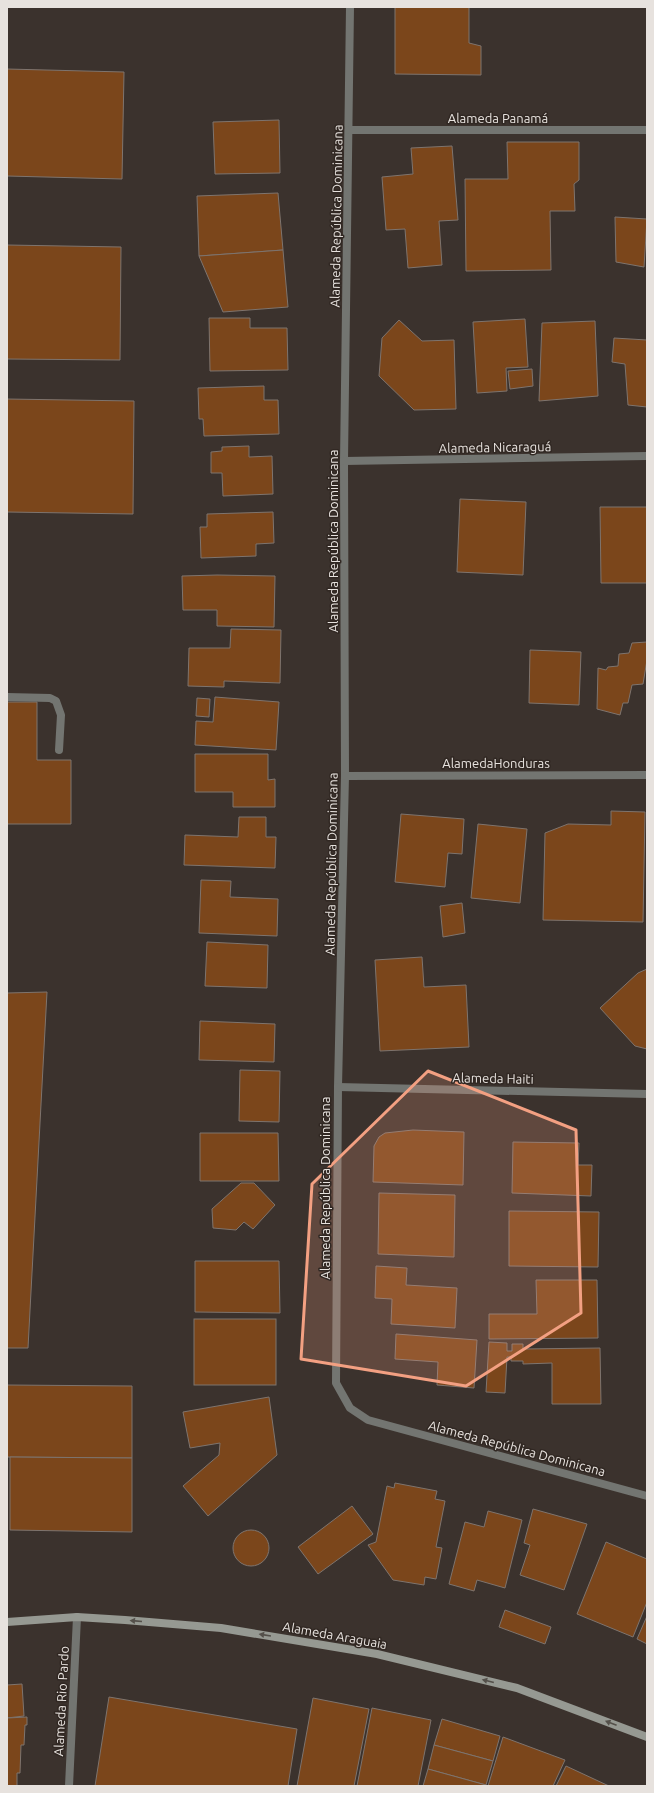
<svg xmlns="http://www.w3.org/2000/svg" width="654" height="1793" font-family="Ubuntu,sans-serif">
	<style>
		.building { fill: #7b461b; stroke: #7e746e }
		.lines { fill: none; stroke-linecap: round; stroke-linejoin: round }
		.lane { stroke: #737571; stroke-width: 8 }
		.street { stroke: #737571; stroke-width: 8 }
		.secondary { stroke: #969992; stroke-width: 8 }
		.oneway { fill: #54504a }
		.marked { fill: #f3a082; fill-opacity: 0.2; stroke: #f3a082; stroke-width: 3; stroke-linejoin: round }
		.labels { text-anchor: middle; stroke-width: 3; stroke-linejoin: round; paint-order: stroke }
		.street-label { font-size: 13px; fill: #e7e2de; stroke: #312823 }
	</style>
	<rect width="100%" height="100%" fill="#3b322d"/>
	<g class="building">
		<path d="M395,7H469V43L481,46V75L395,74Z"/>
		<path d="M7,69L124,72L122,179L7,176Z"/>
		<path d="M279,120L280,173L215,174L213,122Z"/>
		<path d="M507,142H579V180L574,184L575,211H550L551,270L466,271L465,179H508Z"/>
		<path d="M452,146L458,220L439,221L442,265L408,268L405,229L386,230L382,177L413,174L411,148Z"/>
		<path d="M278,193L283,250L199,256L197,196Z"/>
		<path d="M615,217L647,219L644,267L616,262Z"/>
		<path d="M7,245L121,247L120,360L7,359Z"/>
		<path d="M283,250L288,307L223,312L199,256Z"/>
		<path d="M209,318H250V328H287L288,370L210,371Z"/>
		<path d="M525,319L528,367L506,368L507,391L477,393L473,322Z"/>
		<path d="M399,320L422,341L454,340L456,409L414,410L379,376L382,338Z"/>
		<path d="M595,321L598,396L539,401L542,323Z"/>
		<path d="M614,338L647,340V407L628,405L625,364L612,362Z"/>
		<path d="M532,369L533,386L510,389L508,371Z"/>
		<path d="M264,386V400H278L279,434L204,436L203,419H199L198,388Z"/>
		<path d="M7,399L134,401L133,514L7,512Z"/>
		<path d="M249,446V457L272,456L273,494L223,496L222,473H211V452L222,451V447Z"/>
		<path d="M460,499L526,502L523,575L457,572Z"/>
		<path d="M600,507H647V583H601Z"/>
		<path d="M273,512L274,543L256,544V556L201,558L200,527H207V514Z"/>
		<path d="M217,575L275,576L274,627L217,626V610H183L182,576Z"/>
		<path d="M231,629L281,630L280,683L224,681V687L188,686L189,648H230Z"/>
		<path d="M647,642V660L643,684L632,685L628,703H623L620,715L597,709L598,668L606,670L608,667L618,666L619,654L629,653L632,643Z"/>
		<path d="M530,650L581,652L579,705L529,703Z"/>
		<path d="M215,697L279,702L276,750L195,745L196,721L213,722Z"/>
		<path d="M197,698L210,699L209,717L196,716Z"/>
		<path d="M7,702H37V760H71V824H7Z"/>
		<path d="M195,754H268V780L275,779V807H233V792H195Z"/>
		<path d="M611,811L645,812L643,922L543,920L545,833L568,824L611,825Z"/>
		<path d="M401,814L464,819L462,854L448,853L445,887L395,882Z"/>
		<path d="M239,817H266V837H276L275,868L184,865L185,835L238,837Z"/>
		<path d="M478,824L527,829L520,903L471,898Z"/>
		<path d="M201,880L231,881L230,897L278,899L277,936L199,933Z"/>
		<path d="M462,903L465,933L443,937L440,906Z"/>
		<path d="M207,942L268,945L267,988L205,986Z"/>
		<path d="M422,957L424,987L466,985L469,1047L380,1051L375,960Z"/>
		<path d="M647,969V1049L635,1046L600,1008L638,973Z"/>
		<path d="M47,992L28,1348H7V993Z"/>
		<path d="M200,1021L275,1024L274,1062L199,1060Z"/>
		<path d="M240,1070L280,1071L279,1122L239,1121Z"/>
		<path d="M413,1130L464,1132L463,1185L373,1182L374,1146L379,1137L385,1133Z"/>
		<path d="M200,1133H278L279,1181H200Z"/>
		<path d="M513,1142L579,1143L578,1165H592L591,1196L512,1193Z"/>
		<path d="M241,1183H254L275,1205L253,1229L244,1222L236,1230L213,1228L212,1209Z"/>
		<path d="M379,1193L455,1195L454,1257L378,1254Z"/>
		<path d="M509,1211L599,1212L598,1267L509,1266Z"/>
		<path d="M195,1261H279L280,1313L195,1312Z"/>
		<path d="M376,1266L407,1268L406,1285L457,1288L455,1328L391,1324L392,1299L375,1298Z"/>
		<path d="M536,1280H597L598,1338L489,1339V1314H537Z"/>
		<rect x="194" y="1319" width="82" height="66"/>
		<path d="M396,1334L477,1340L474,1388L437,1385L438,1362L395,1359Z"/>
		<path d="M489,1342L507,1343V1351H512V1344H523V1349L600,1348L601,1404H552V1363L523,1364V1361H511V1357H507L505,1393L486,1392Z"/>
		<path d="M7,1385L132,1386V1458L7,1457Z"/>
		<path d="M269,1397L277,1455L208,1516L183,1486L219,1455L220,1443L190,1448L183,1412Z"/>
		<path d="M10,1457L132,1458V1532L10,1530Z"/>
		<path d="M395,1483L437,1491L435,1499L445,1501L436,1547L442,1548L436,1579L425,1577L424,1585L393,1580L368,1545L376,1542L387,1486L394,1488Z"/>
		<path d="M352,1506L373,1534L318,1574L298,1547Z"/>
		<path d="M533,1509L587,1524L564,1590L520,1575L530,1545L524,1543Z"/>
		<path d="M488,1511L522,1520L505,1588L477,1580L474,1591L449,1584L465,1522L484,1527Z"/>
		<circle cx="251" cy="1548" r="18"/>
		<path d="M606,1542L647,1559V1602L633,1637L577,1614Z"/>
		<path d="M505,1610L551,1627L545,1644L499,1627Z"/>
		<path d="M647,1616V1644L637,1639Z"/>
		<path d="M22,1684L24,1716L7,1718V1685Z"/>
		<path d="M109,1697L297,1729L288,1786H95Z"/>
		<path d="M313,1698L369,1709L354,1786H297Z"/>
		<path d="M372,1708L431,1720L418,1786H357Z"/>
		<path d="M27,1717V1725H25L24,1745H21L20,1773H17V1786H7V1718Z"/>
		<path d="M442,1719L500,1736L493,1761L434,1745Z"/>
		<path d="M503,1737L565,1760L553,1786H488Z"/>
		<path d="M434,1745L493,1761L486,1785L428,1769Z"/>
		<path d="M566,1766L609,1786H556Z"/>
		<path d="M428,1769L486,1785L485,1786H423Z"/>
	</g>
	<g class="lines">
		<path class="lane" d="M7,697L50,698L56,701L61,715L59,750"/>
		<g class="street">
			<path d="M350,7L344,461L345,776L338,1087L336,1383L350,1408L368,1420L647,1496"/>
			<path d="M349,130H647"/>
			<path d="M344,461L647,456"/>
			<path d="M345,776L647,775"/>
			<path d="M338,1087L647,1094"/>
			<path d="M69,1786L77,1617"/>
		</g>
		<path class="secondary" d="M7,1622L77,1617L125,1620L221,1628L377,1654L517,1688L647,1737"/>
	</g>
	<defs><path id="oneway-solid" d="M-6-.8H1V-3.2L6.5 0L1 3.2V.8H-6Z"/></defs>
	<g class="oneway">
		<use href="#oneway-solid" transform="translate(136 1621) rotate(-175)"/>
		<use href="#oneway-solid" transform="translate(265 1635) rotate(-171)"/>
		<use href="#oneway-solid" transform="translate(488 1681) rotate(-166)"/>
		<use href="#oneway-solid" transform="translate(611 1723) rotate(-159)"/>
	</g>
	<path class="marked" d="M428,1071L576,1130L581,1313L466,1386L301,1359L312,1184Z"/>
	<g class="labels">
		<g class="street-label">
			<text x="498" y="123">Alameda Panamá</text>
			<text transform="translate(336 216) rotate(-89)" y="5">Alameda República Dominicana</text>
			<text transform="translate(495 447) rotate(-1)" y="5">Alameda Nicaraguá</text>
			<text transform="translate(333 541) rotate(-90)" y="5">Alameda República Dominicana</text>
			<text x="496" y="768">AlamedaHonduras</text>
			<text transform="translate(331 864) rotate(-89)" y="5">Alameda República Dominicana</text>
			<text transform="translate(493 1078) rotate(1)" y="5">Alameda Haiti</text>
			<text transform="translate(325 1188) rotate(-90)" y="5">Alameda República Dominicana</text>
			<text transform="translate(517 1448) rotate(15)" y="5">Alameda República Dominicana</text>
			<text transform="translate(335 1635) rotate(10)" y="5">Alameda Araguaia</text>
			<text transform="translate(61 1701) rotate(-87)" y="5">Alameda Rio Pardo</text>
		</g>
	</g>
	<rect width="654" height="1793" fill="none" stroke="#e7e2de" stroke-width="16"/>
</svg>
